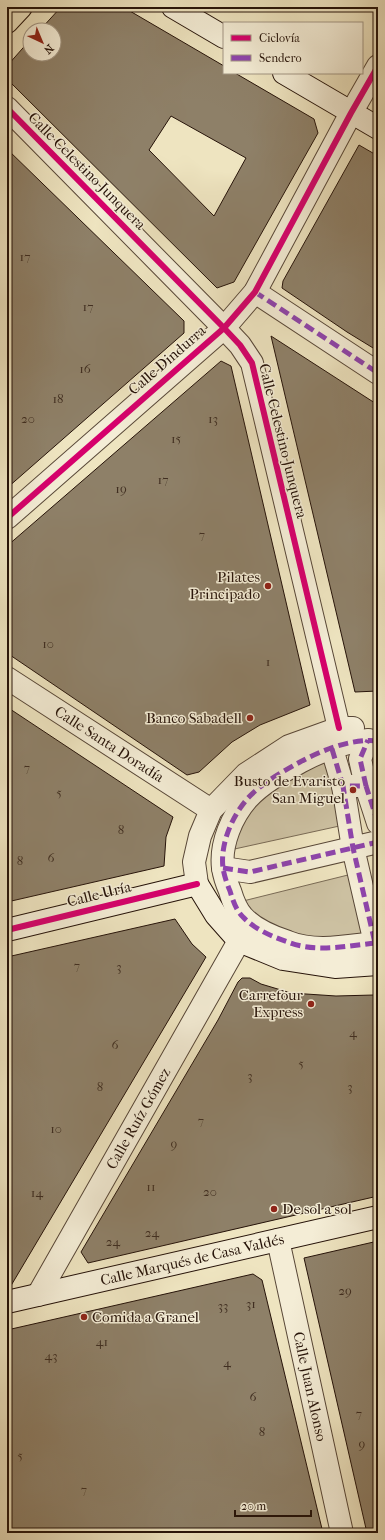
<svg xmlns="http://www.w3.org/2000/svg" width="385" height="1540" font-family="'IM FELL French Canon',serif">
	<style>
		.green { fill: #ccc0a1; stroke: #796a55 }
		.building { fill: #8e8068; stroke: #261309; fill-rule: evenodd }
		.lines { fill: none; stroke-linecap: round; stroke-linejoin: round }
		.street-casing { stroke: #584737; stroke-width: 24 }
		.secondary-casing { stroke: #261309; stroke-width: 24 }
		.primary-casing { stroke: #261309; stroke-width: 24 }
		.street { stroke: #f4edd6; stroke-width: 22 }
		.secondary { stroke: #f4edd6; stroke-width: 22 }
		.primary { stroke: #eee4c0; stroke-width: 22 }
		.quiet { stroke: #8e44ad; stroke-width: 5; stroke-dasharray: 10 5; stroke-linecap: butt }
		.cycleway-casing { stroke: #f4edd6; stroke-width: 8 }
		.cycleway { stroke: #d6006c; stroke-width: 6 }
		.poi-dot { fill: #8f2418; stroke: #f4edd6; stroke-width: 1.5 }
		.labels { text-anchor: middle; stroke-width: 3; stroke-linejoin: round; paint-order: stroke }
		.number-label { font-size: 13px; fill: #402e21 }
		.street-label { font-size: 15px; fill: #261309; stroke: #f4edd6 }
		.poi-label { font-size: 15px; fill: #261309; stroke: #f4edd6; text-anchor: end }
	</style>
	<rect width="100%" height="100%" fill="#eee4c0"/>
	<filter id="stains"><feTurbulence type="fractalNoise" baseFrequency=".005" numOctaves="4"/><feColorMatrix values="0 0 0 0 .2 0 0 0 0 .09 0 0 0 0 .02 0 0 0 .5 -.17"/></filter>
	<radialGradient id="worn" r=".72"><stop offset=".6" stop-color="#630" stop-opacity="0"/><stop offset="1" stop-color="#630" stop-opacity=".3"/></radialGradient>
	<g class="green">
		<path d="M378,749V809L366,753Z"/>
		<path d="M325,758L344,825L230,850L240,809Z"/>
		<path d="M352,874L370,934L358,940L285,935L239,902Z"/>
	</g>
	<g class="building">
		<path d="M61,7H123L224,66V73H235L314,119L318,133L234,282L217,288L7,79V66L30,40V54H54V30H40ZM171,116L246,158L214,216L149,150Z"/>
		<path d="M359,145L378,156V351L347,332L282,288L283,281Z"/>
		<path d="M7,149L184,321V333L7,488Z"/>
		<path d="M271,336L378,405V691L355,692Z"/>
		<path d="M221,361L231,366L310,705L260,725L232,742L199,772L187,775L7,653V546Z"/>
		<path d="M7,707L173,817L166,837L164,866L7,902Z"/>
		<path d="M175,919L192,944L206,957L9,1289H7V957Z"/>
		<path d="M242,978H250L261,984L291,993L336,996L374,995L378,1012V1196L88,1263L81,1252L218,1020L238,982Z"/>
		<path d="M378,1241V1533H367L304,1258Z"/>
		<path d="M253,1274L262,1280L323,1533H7V1330Z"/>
	</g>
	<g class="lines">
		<defs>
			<g id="street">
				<path d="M7,108L224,328L240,345L252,363L339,728"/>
				<path d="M255,292L378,373"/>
				<path d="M7,518L224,328L255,292L351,113L378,66"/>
				<path id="s1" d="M7,678L211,810"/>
				<path d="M332,749L343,786"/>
				<path d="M366,786L360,759L368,740"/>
				<path d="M378,823L366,786H343L353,848L375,943L378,942"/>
				<path d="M223,868L250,872L378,842"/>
				<path d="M197,884L194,862L200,836L211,810L246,774L289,746L339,728H353"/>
				<path d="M375,943C347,946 315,953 288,942C273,937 254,929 243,917C236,910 233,901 230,891C227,884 224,875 223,868C220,844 232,816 248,798C262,783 282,772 300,762C322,750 353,738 378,741"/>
				<path id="s2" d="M278,1240L342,1533"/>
				<path id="s3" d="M38,1295L239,941"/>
			</g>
			<g id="secondary">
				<path d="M173,7L224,37"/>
				<path d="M284,73L378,128"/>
				<path d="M7,930L197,884L216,915L239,941L283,959L335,967L378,964"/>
				<path id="s4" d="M7,1302L378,1217"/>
			</g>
			<path id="primary" d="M7,22L21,7"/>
		</defs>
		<use href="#street" class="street-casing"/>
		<use href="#secondary" class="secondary-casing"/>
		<use href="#primary" class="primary-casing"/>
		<use href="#street" class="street"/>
		<use href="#secondary" class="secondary"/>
		<use href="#primary" class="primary"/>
		<g class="quiet">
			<path d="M255,292L378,373"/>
			<path d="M332,749L343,786"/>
			<path d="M366,786L360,759L368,740"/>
			<path d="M378,823L366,786H343L353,848L375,943L378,942"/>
			<path d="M223,868L250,872L378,842"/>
			<path d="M375,943C347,946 315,953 288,942C273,937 254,929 243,917C236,910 233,901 230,891C227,884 224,875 223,868C220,844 232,816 248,798C262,783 282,772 300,762C322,750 353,738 378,741"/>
		</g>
		<defs>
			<g id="cycleway">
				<path d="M7,108L224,328L240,345L252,363L339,728"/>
				<path d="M7,518L224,328L255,292L351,113L378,66"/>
				<path d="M7,930L197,884"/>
			</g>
		</defs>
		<use href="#cycleway" class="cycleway-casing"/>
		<use href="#cycleway" class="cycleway"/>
	</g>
	<g class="poi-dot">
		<circle cx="268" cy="586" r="4"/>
		<circle cx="250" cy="718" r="4"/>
		<circle cx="353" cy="790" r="4"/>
		<circle cx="311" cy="1004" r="4"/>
		<circle cx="274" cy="1209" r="4"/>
		<circle cx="84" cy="1317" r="4"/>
	</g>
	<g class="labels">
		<g class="number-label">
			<text x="25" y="261">17</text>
			<text x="88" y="311">17</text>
			<text x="85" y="373">16</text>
			<text x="58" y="403">18</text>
			<text x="28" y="423">20</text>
			<text x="213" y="423">13</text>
			<text x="176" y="443">15</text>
			<text x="163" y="484">17</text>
			<text x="121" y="493">19</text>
			<text x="202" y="539">7</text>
			<text x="48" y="648">10</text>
			<text x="268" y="666">1</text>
			<text x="27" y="772">7</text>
			<text x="59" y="797">5</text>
			<text x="121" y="834">8</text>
			<text x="51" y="862">6</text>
			<text x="20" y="865">8</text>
			<text x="77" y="970">7</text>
			<text x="119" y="971">3</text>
			<text x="353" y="1037">4</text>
			<text x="115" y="1049">6</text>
			<text x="301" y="1068">5</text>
			<text x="250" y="1080">3</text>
			<text x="100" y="1091">8</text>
			<text x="350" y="1091">3</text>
			<text x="201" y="1125">7</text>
			<text x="56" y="1133">10</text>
			<text x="174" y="1148">9</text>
			<text x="151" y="1191">11</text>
			<text x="210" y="1196">20</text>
			<text x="37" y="1197">14</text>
			<text x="152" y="1237">24</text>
			<text x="113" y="1246">24</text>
			<text x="345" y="1295">29</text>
			<text x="251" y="1308">31</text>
			<text x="223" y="1310">33</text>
			<text x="102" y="1346">41</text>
			<text x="51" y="1360">43</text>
			<text x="227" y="1367">4</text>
			<text x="253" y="1401">6</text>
			<text x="359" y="1418">7</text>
			<text x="262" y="1436">8</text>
			<text x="362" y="1448">9</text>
			<text x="20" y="1460">5</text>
			<text x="84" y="1494">7</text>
		</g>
		<g class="street-label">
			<text transform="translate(87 171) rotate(45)" y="5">Calle Celestino Junquera</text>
			<text transform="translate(167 360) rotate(-41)" y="5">Calle Dindurra</text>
			<text transform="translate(283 441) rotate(76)" y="5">Calle Celestino Junquera</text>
			<text dy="5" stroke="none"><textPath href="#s1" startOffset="122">Calle Santa Doradía</textPath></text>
			<text transform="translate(99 894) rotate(-14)" y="5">Calle Uría</text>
			<text dy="5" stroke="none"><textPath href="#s3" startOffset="203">Calle Ruíz Gómez</textPath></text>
			<text dy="5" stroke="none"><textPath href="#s4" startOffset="190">Calle Marqués de Casa Valdés</textPath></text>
			<text dy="5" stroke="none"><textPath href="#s2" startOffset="150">Calle Juan Alonso</textPath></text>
		</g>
		<g class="poi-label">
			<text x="260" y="582">Pilates<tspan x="260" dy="17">Principado</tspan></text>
			<text x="242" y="723">Banco Sabadell</text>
			<text x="345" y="786">Busto de Evaristo<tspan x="345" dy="17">San Miguel</tspan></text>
			<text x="303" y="1000">Carrefour<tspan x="303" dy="17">Express</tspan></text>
			<text x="282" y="1214" text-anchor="start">De sol a sol</text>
			<text x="92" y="1322" text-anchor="start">Comida a Granel</text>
		</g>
	</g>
	<rect width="385" height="1540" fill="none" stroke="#eee4c0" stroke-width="24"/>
	<rect x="8" y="8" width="369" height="1524" fill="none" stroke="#261309" stroke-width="2"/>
	<rect x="12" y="12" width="361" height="1516" fill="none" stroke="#261309"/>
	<rect x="223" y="22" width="140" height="52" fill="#f4edd6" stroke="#a29684"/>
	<rect x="231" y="35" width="20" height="6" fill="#d6006c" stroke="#a29684"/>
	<text x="259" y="42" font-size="12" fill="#261309">Ciclovía</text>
	<rect x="231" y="55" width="20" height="6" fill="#8e44ad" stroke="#a29684"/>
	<text x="259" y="62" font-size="12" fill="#261309">Sendero</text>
	<g transform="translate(42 42) rotate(136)"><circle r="19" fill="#f4edd6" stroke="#a29684"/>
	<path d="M0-3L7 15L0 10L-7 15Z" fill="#8f2418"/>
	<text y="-6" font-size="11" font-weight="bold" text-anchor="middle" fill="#261309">N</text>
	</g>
	<path d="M235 1510v6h76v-6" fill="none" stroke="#261309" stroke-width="2"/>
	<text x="241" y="1510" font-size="12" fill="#261309" stroke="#f4edd6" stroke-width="3" paint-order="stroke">20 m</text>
	<rect width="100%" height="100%" filter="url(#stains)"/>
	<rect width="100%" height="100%" fill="url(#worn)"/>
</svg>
